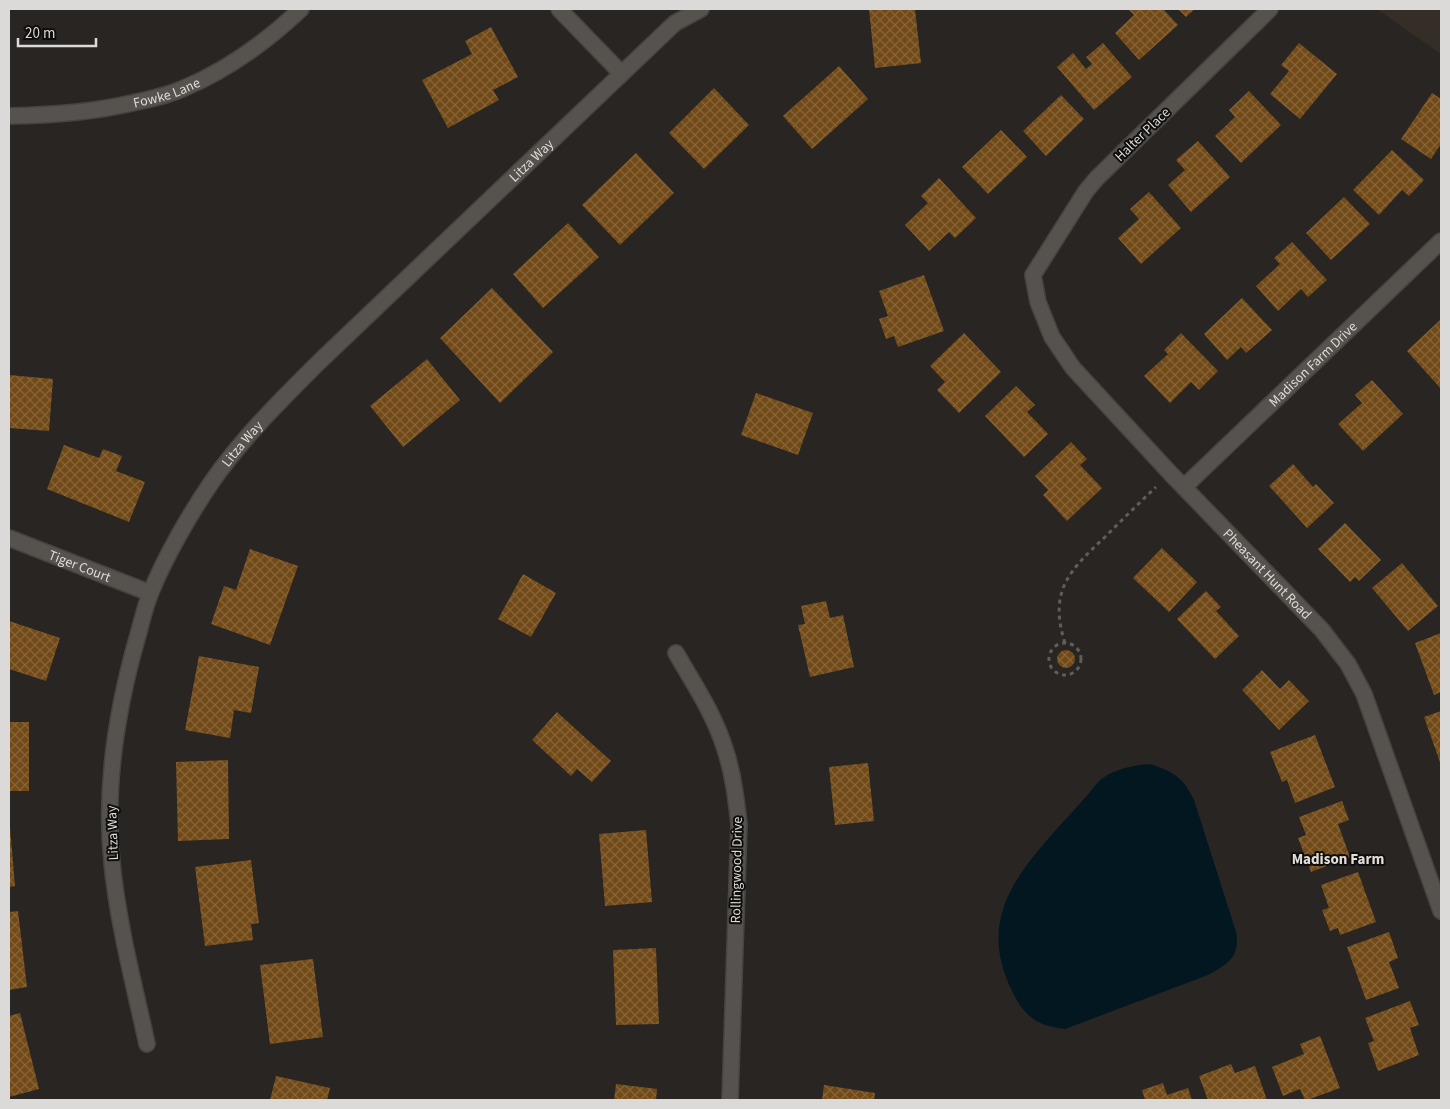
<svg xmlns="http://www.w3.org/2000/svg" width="1450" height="1109" font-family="'Source Sans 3',sans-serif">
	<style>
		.built { fill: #342e27 }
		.water { fill: #021720 }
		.building { fill: url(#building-cross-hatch) }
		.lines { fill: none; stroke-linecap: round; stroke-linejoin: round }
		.minor-casing { stroke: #464340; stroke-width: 18 }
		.path { stroke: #605e5b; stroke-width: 3; stroke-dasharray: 4 4; stroke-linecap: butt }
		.minor { stroke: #56534f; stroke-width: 15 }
		.labels { text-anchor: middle; stroke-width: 4; stroke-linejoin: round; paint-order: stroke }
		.street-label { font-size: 14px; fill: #dcdad8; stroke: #100e0d }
		.neighbourhood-label { font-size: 15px; font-weight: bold; fill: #e1ddd9; stroke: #100e0d }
	</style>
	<defs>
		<pattern id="building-cross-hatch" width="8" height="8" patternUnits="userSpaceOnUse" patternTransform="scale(1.25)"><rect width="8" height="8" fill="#724a18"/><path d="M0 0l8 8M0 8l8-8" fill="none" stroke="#866439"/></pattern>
	</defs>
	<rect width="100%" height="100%" fill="#282522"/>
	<path class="built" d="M1377,9H1441V54Z"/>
	<path class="water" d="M1150,764C1174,772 1183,777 1194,800L1236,932C1241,957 1227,964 1208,975L1065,1029C1037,1026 1024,1016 1012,991C977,919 1016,875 1062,823C1072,813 1081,802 1090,792C1094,787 1098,781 1103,778C1115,769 1135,765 1150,764Z"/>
	<g class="building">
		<path d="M869,9H915L921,63L875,68Z"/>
		<path d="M1128,9H1163L1178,25L1139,60L1115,33L1134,15Z"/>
		<path d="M1178,9H1195L1186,17Z"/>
		<path d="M491,27L518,77L493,90L499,100L448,128L422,80L472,54L465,41Z"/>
		<path d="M1103,43L1132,77L1094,110L1057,67L1073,53L1086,69L1092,64L1086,57Z"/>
		<path d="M1299,43L1337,74L1300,119L1270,94L1289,71L1281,65Z"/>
		<path d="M839,66L868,99L812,149L783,116Z"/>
		<path d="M714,88L749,125L704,169L669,133Z"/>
		<path d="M1249,91L1281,125L1241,163L1215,136L1235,117L1229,110Z"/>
		<path d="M1432,93L1441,99V144L1431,159L1401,139Z"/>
		<path d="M1061,95L1084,119L1046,156L1023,131Z"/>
		<path d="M1001,130L1027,157L988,194L962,167Z"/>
		<path d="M1198,141L1230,177L1191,212L1168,185L1185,170L1176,160Z"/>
		<path d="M1392,150L1424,180L1409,196L1402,190L1379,215L1353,190Z"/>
		<path d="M636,153L674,193L620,245L582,205Z"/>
		<path d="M939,178L976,218L955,238L949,232L929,251L905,225L928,203L921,196Z"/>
		<path d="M1149,192L1181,228L1141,264L1118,238L1139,219L1130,209Z"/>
		<path d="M1344,197L1370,224L1331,260L1306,233Z"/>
		<path d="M568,223L599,257L543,308L513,274Z"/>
		<path d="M1292,242L1327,280L1308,297L1301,289L1278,311L1256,286L1280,264L1274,258Z"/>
		<path d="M924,275L944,331L898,347L894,336L886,339L879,319L888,316L879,291Z"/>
		<path d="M492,288L553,352L500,403L440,338Z"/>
		<path d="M1242,298L1272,330L1246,353L1241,347L1227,360L1204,334Z"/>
		<path d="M1440,320L1441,321V389L1407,351Z"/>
		<path d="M964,333L1001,372L959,413L937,390L945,382L930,366Z"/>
		<path d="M1181,333L1218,371L1199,390L1191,382L1170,403L1144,376L1168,354L1164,350Z"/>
		<path d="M427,359L460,400L403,447L370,406Z"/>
		<path d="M9,375L53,379L49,431L9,428Z"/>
		<path d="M1372,380L1403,414L1363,451L1338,424L1362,403L1355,395Z"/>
		<path d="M1016,386L1035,405L1027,412L1048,434L1024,457L985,416Z"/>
		<path d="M756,393L813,413L798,455L741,435Z"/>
		<path d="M1071,442L1087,459L1080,465L1102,488L1067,521L1043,495L1048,490L1035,476Z"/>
		<path d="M64,445L99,458L103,449L122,456L116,471L145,482L129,522L47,489Z"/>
		<path d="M1293,464L1313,487L1316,484L1334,503L1307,528L1269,486Z"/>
		<path d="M1345,523L1381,560L1359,581L1355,577L1350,582L1318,549Z"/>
		<path d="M1162,548L1197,582L1169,612L1133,578Z"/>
		<path d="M250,549L298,566L270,645L211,624L224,586L236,590Z"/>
		<path d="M1402,563L1438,606L1408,631L1372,588Z"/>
		<path d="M523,574L556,593L531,637L498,619Z"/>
		<path d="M1206,591L1221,607L1216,611L1239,636L1215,659L1177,619Z"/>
		<path d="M826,601L830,618L843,615L854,667L810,677L798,625L805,624L801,606Z"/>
		<path d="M9,621L60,638L46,681L9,669Z"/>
		<path d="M1441,633V692L1434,695L1415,643Z"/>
		<circle cx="1066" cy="659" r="9"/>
		<path d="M199,656L259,667L251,713L234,710L230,738L185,730Z"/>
		<path d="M1262,670L1280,689L1289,680L1309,701L1279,730L1242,690Z"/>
		<path d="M1441,711V765L1424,717Z"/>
		<path d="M557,712L611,761L592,782L577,769L571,776L532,740Z"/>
		<rect x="9" y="722" width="20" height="69"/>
		<path d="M1315,735L1335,787L1295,803L1287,780L1282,782L1270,752Z"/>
		<path d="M228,760L229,839L178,841L176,762Z"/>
		<path d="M868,763L874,821L835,825L829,767Z"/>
		<path d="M1342,801L1349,820L1338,824L1350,857L1311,872L1298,838L1306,835L1299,817Z"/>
		<path d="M9,827H10L15,886L9,887Z"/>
		<path d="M646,830L652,902L605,906L599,834Z"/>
		<path d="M251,860L259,923L251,924L253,940L205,946L195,867Z"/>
		<path d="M1358,872L1376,922L1340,935L1338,928L1330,931L1322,910L1329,908L1321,885Z"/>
		<path d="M18,911L27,987L9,990V912Z"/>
		<path d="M1389,932L1398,958L1389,962L1399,988L1366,1000L1347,947Z"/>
		<path d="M656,948L659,1024L616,1025L613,950Z"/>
		<path d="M313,959L323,1037L270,1044L260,965Z"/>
		<path d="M1410,1001L1419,1025L1410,1028L1419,1055L1378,1071L1368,1043L1374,1041L1365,1018Z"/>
		<path d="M20,1013L39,1089L9,1097V1016Z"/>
		<path d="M1320,1036L1340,1088L1307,1100H1305L1300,1089L1283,1096L1272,1067L1304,1054L1300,1044Z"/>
		<path d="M1231,1064L1235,1073L1255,1066L1267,1100H1208L1199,1076Z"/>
		<path d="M276,1076L330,1088L327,1100H270Z"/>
		<path d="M1163,1083L1167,1095L1188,1088L1192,1100H1145L1142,1090Z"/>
		<path d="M616,1084L657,1089L656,1100H614Z"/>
		<path d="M824,1085L875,1093L874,1100H822Z"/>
	</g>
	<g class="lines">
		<defs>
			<g id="minor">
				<path d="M559,9L621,73"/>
				<path id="s1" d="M1270,9L1097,178L1086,191L1033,275L1038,302L1052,337L1073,368L1171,474L1322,630L1348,664L1364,694L1441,911"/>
				<path id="s2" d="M9,116C55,115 96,112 141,101C155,98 169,95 182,89C226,71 266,42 301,9"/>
				<path id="s3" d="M1184,487L1441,241"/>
				<path id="s4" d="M9,538L150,593"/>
				<path d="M676,653C694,684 714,714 725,749C733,773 736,798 739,824L730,1100"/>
				<path id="s5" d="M147,1044C134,984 118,924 112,863C104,786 117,708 138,635C142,621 145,606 151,592C165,557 190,514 211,483C242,438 281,400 319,362L675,23L701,9"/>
			</g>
		</defs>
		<use href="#minor" class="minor-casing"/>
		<g class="path">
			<path d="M1065,643C1048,590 1070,570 1106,536C1122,520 1139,503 1156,487"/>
			<circle cx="1065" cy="659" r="16"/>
		</g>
		<use href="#minor" class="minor"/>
	</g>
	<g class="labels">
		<g class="street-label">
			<text dy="5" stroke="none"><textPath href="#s2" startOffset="160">Fowke Lane</textPath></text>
			<text transform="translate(1142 134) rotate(-44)" y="5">Halter Place</text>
			<text dy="5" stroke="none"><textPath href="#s5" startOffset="1040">Litza Way</textPath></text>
			<text dy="5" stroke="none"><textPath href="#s3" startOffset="178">Madison Farm Drive</textPath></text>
			<text dy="5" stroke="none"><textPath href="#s5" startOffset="635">Litza Way</textPath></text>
			<text dy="5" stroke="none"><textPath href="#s4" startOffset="76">Tiger Court</textPath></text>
			<text dy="5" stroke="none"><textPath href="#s1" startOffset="744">Pheasant Hunt Road</textPath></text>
			<text transform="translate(112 833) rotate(-92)" y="5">Litza Way</text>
			<text transform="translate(736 870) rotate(-89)" y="5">Rollingwood Drive</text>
		</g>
		<g class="neighbourhood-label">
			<text x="1338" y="864">Madison Farm</text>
		</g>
	</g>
	<rect width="1450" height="1109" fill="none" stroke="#dcdad8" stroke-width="20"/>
	<path d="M18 38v8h78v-8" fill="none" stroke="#dcdad8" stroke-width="2.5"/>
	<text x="25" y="38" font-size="15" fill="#dcdad8" stroke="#100e0d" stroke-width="4" paint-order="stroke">20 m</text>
</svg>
